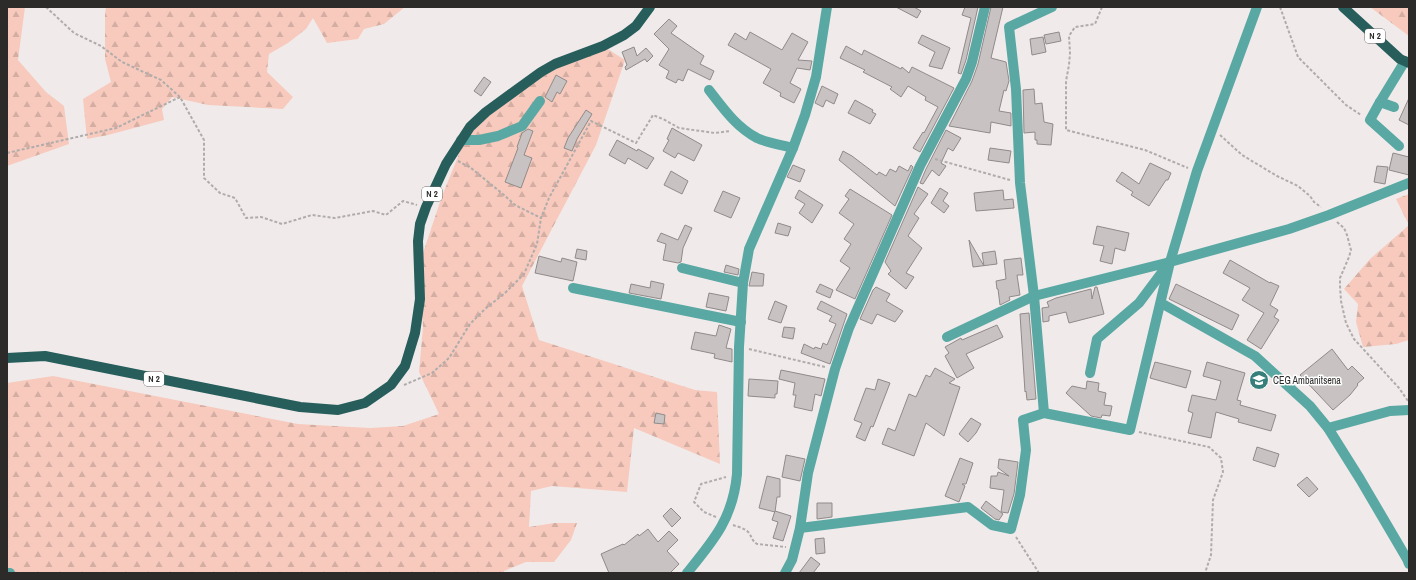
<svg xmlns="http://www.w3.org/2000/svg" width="1416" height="580" font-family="'Archivo Narrow',sans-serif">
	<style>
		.forest { fill: url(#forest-firs) }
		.building { fill: #c8c3c2; stroke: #908b8a }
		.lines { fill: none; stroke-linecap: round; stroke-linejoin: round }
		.path { stroke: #b0acab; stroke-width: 2; stroke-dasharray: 3 2; stroke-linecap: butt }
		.minor { stroke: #5aa8a3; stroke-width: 10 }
		.major { stroke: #275e5c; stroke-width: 10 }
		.labels { text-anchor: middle; stroke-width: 3; stroke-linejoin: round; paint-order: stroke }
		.shield { fill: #fff; stroke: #6c6b6a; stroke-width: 1 }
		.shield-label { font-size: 9px; font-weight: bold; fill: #2d2b2a }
		.poi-label { font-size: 10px; fill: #2d2b2a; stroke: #fff; text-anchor: start }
	</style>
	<defs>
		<pattern id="forest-firs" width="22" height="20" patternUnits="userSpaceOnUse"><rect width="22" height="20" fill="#f7cabd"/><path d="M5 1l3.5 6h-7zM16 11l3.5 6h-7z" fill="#d4aea3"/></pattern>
	</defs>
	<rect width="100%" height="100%" fill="#f0ebea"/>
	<g class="forest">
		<path d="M7,7H25L18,60L46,92L64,106L69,144L7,166Z"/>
		<path d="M106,7H405L384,24L364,29L358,39L327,43L313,18L306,29L288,43L269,54L267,72L293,97L283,109L208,105L172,97L162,109L164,120L108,135L87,139L83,99L111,82L105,59V14Z"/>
		<path d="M1370,7H1409V36Z"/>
		<path d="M603,46L625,60L596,145L522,286L539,340L695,390L717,392L720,464L634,428L627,492L552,486L531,491L529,527L554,523H577L571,540L554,562H526L504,571V573H7V383L53,376L298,424L370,428L403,426L439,414L419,372L423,327L419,265L442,196L470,127L541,72Z"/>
		<path d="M1409,194V340L1396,344L1363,347L1356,322L1358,304L1344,289L1370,259L1409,225L1396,199Z"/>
	</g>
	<g class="building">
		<path d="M896,7H914L921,11L917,18Z"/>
		<path d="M965,7H978L966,60L961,74L958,73L971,18L962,15Z"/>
		<path d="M991,7H1003L991,58L1006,62L1009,81L1006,91L1004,90L999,111L1011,113V126L991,122L990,133L949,126L972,81L978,64Z"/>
		<path d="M669,19L677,26L671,33L704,56L700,64L714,71L710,80L688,69L683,81L678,79L676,83L666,78L669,71L659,65L669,49L654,34Z"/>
		<path d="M750,32L782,50L792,33L808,42L798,60L812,61L810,70L797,68L790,83L801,89L794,103L780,96L781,93L763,83L771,69L728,45L735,33L746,40Z"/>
		<path d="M1059,32L1061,41L1046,44L1044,35Z"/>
		<path d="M922,35L950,48L942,69L929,66L935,52L918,43Z"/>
		<path d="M1043,37L1046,52L1032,55L1030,39Z"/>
		<path d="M846,46L862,55L864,50L901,69L902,67L909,73L912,67L954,88L920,152L913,148L923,132L924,133L938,107L925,100L926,97L908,86L901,97L890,89L892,87L863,72L865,70L840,58Z"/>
		<path d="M634,47L637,56L646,48L653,56L647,62L645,59L626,70L625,67L627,65L622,52Z"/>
		<path d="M556,75L567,81L560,94L557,92L552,102L545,97Z"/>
		<path d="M484,77L491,82L481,96L474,91Z"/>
		<path d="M822,86L838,94L834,104L826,100L823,107L815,103Z"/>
		<path d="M1034,89L1035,104L1042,103L1044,122L1053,124L1051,145L1037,144V140H1035V132L1024,133L1023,90Z"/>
		<path d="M1409,98V125L1399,120Z"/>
		<path d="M855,100L873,110L872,112L876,114L870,124L848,113Z"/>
		<path d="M586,110L592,114L577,139L572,151L564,148L568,138Z"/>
		<path d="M672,128L702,145L694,161L678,153L675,158L663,151L669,140L667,139Z"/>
		<path d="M528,129L533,131L524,155L532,158L521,188L505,182L518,148L517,147L522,133Z"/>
		<path d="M946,130L961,138L953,151L948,148L941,163L946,166L939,176L932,170L923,184L920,183L926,169Z"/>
		<path d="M617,140L637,151L638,149L654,158L647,169L628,158L625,164L609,155Z"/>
		<path d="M990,148L1011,151L1009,163L988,160Z"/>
		<path d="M843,151L852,156L877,175L879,172L886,176L890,169L896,172L899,166L908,171L911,165L913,167L895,206L839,160Z"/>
		<path d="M1393,153L1409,157V175L1389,170Z"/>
		<path d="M1150,163L1171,173L1168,180H1166L1149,206L1131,195L1133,192L1116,181L1122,172L1139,184Z"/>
		<path d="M793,165L805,170L800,182L787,177Z"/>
		<path d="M1377,166L1388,167L1385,184L1374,182Z"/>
		<path d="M671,171L688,181L682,194L664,185Z"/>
		<path d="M918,187L928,194L914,214L919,218L908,236L922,248L906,273L914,277L906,289L888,274L891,271L885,262Z"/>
		<path d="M940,188L948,193L943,201L949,206L944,213L931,203Z"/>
		<path d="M850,189L892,215L855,299L836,290L850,268L840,261L851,244L844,239L854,224L839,213L849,199L845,196Z"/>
		<path d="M799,190L823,205L812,223L799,213L805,204L795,198Z"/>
		<path d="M1003,190L1004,200L1013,199L1014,208L976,211L974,193Z"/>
		<path d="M723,191L740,198L731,218L714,211Z"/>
		<path d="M778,223L791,227L788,236L775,233Z"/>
		<path d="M685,225L692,228L683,248L681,262L678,263L663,260L666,244L657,241L661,233L678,240Z"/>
		<path d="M1097,226L1129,233L1125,251L1115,248L1112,264L1100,261L1104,246L1093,244Z"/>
		<path d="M969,240L984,266L982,253L995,251L997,264L973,267Z"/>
		<path d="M577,249L587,251L586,260L575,258Z"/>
		<path d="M539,256L561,262L562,258L577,262L573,281L535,273Z"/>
		<path d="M1021,258L1023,275H1017L1020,295L1009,297L1010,300L1000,305L998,289H997L996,281L1006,279L1004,260Z"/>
		<path d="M1230,260L1270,283V282L1279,286L1270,305L1278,310L1274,317L1279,320L1261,349L1247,340L1264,313L1242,300L1250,288L1223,273Z"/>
		<path d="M726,265L739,269L738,275L724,272Z"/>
		<path d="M752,272L764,274L763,286H749Z"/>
		<path d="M651,281L664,284L661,299L629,293L631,284L650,288Z"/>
		<path d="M820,284L833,290L830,298L816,292Z"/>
		<path d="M1176,284L1239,315L1232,330L1169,299Z"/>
		<path d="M876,287L890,294L886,301L903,311L895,322L877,314L872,324L860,319L873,290Z"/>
		<path d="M1095,287H1097L1104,314L1069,323L1066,312L1049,316V321L1043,322L1042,308L1049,307L1047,302L1056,298L1091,289L1092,299Z"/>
		<path d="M709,293L729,297L726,311L706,307Z"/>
		<path d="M775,301L787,306L781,323L768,319Z"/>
		<path d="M821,301L847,314L830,364L801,353L804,344L814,349L815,347L821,349L823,343L827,345L836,324L829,321L832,316L817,309Z"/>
		<path d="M1029,313L1036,399L1027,400L1026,391L1025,392L1020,314Z"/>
		<path d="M719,325L731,329L726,348L732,349V362L714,358L715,354L691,349L695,332L716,336Z"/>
		<path d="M997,325L1003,337L966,354L974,368L957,378L945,356L949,353L945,347L961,338L962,340Z"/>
		<path d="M784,327L795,328L793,339L782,337Z"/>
		<path d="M1332,349L1348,370L1352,366L1364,378L1357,384L1358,385L1350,395L1333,410L1300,375Z"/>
		<path d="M1155,362L1191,371L1186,388L1150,378Z"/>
		<path d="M1207,362L1245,373L1237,400L1241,401L1240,405L1276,415L1271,431L1238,422L1239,419L1216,412L1211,438L1188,433L1193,413L1188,411L1192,395L1216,400L1221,381L1203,376Z"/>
		<path d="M935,368L955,379L949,383L960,387L944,436L926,423L914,456L882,444L888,428L895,431L909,394L916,397L926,375L930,377Z"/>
		<path d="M781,370L825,379L821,396L815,394L812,411L794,407L796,395H793L795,383L779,379Z"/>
		<path d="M749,379L778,381L777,394H775V398L748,396Z"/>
		<path d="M878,379L890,383L873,427L871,426L865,441L856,437L862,423L854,420L866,388L875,390Z"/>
		<path d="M1087,381L1099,383L1098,391L1106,393L1104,405L1112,406L1110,416L1102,415L1101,418L1091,416L1066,393L1072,386L1086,389Z"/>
		<path d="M656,413L665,415L664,424L654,423Z"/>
		<path d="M971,418L981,424L976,433L968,442L959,434Z"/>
		<path d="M1257,447L1279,454L1275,467L1253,460Z"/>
		<path d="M786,455L805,459L800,481L782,477Z"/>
		<path d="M960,458L973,463L966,484H962L965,486L959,502L945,496Z"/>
		<path d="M999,459L1018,462L1014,494L1008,513L1001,512L1004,490L990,488L991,476H997L998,472L1009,476L998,468Z"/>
		<path d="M767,476L780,479V497H777L775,512L759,508Z"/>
		<path d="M1307,477L1318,489L1309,497L1297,485Z"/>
		<path d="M986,501L1003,514L999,520L995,519L981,508Z"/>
		<path d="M817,503H832V517L817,519Z"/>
		<path d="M671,508L681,518L672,527L663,516Z"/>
		<path d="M775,511L791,516L783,541L773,538L778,522L772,520Z"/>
		<path d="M648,529L658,542L669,531L678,540L667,551L679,564L670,573H609L601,554L623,544L624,545L638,534L639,536Z"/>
		<path d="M824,538L825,553L816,554L815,539Z"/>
		<path d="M811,557L820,564L813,573H799Z"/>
	</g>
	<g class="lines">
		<g class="path">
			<path d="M46,7L74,33L101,46L122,62L161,80L180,97L204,140V178L220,193L235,198L246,218L261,217L282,224L312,215L335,218L373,211L386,215L403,201L417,205"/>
			<path d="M1102,7L1095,24L1075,27L1069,36L1070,53L1069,65L1066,81V130L1145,150L1188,168"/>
			<path d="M1280,7L1298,57L1346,105L1361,115"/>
			<path d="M1220,135L1242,155L1277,176L1298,186L1310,196L1314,202L1321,207"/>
			<path d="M7,153L116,128L180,97"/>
			<path d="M935,159L1010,180"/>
			<path d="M458,161L471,168L504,195L515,205L541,218L549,198L591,121L636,143L653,115L665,120L679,128L715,133L730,131"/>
			<path d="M1337,222L1344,228L1347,235L1351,250L1349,257L1340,278V286L1341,301L1346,323L1354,339L1399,388L1408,401"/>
			<path d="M749,349L825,367"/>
			<path d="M404,385L432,373L449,358L470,324L485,309L505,293L524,274L537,244L541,218"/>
			<path d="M1139,432L1209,447L1221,458L1223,472L1213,500L1211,555L1205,573"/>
			<path d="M716,517L704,512L694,502L701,484L726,477"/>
			<path d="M733,525C738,527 745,528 749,533C752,537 752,541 757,544L786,547"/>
			<path d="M1016,537L1039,573"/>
		</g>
		<g class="minor">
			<path d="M709,90C723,108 736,127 757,138C768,143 782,145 793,148"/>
			<path d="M1380,102L1370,120L1399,146"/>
			<path d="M1394,107L1380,102L1405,61"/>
			<path d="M461,140H479L498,136L522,126L540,101"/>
			<path d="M682,268L743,283"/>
			<path d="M573,288L741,322"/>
			<path d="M1161,303L1255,356L1310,406L1328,428L1360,479L1407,559L1409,564"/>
			<path d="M947,337L1034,296L1170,262L1289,229L1329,215L1409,183"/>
			<path d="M1090,373L1097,339L1139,303L1169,263"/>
			<path d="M1044,413L1034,296L1020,183L1016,89L1009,27L1052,7"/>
			<path d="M1328,428L1390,411L1409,410"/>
			<path d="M800,528L968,507L992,525L1011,529L1020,495L1026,450L1023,420L1044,413L1130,430L1170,262L1197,171L1257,7"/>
			<path d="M7,573H10"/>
			<path d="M687,573C714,540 733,518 737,474L739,347L743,283L749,249L793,148L805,115L816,77L827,7"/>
			<path d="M785,573L792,560L800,528L808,473L835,369L849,328L920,166L966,79L972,62L985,7"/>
		</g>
		<g class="major">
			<path d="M1343,7L1400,59L1409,63"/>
			<path d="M7,358L45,356L300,407L338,410L365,403L391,385L405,366L415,333L420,299L418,241L420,224L426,207L446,164L470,127L486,112L541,72L555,64L603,46L624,35L636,26L650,7"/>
		</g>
	</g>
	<defs>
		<symbol id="school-disc" viewBox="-11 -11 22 22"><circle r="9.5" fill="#377f7b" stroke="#fff"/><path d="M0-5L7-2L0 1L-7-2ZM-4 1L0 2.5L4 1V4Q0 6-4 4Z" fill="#fff"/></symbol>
	</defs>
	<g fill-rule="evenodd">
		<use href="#school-disc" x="1248" y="369" width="22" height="22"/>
	</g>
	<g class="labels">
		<g class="shield">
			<rect x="1365" y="29" width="20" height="14" rx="3"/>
			<rect x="422" y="187" width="20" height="14" rx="3"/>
			<rect x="144" y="372" width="20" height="14" rx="3"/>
		</g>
		<g class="shield-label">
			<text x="1375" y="39">N 2</text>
			<text x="432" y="197">N 2</text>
			<text x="154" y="382">N 2</text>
		</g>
		<g class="poi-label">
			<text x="1273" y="384">CEG Ambanitsena</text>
		</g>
	</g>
	<rect width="1416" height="580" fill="none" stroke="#2d2b2a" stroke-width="16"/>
</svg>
